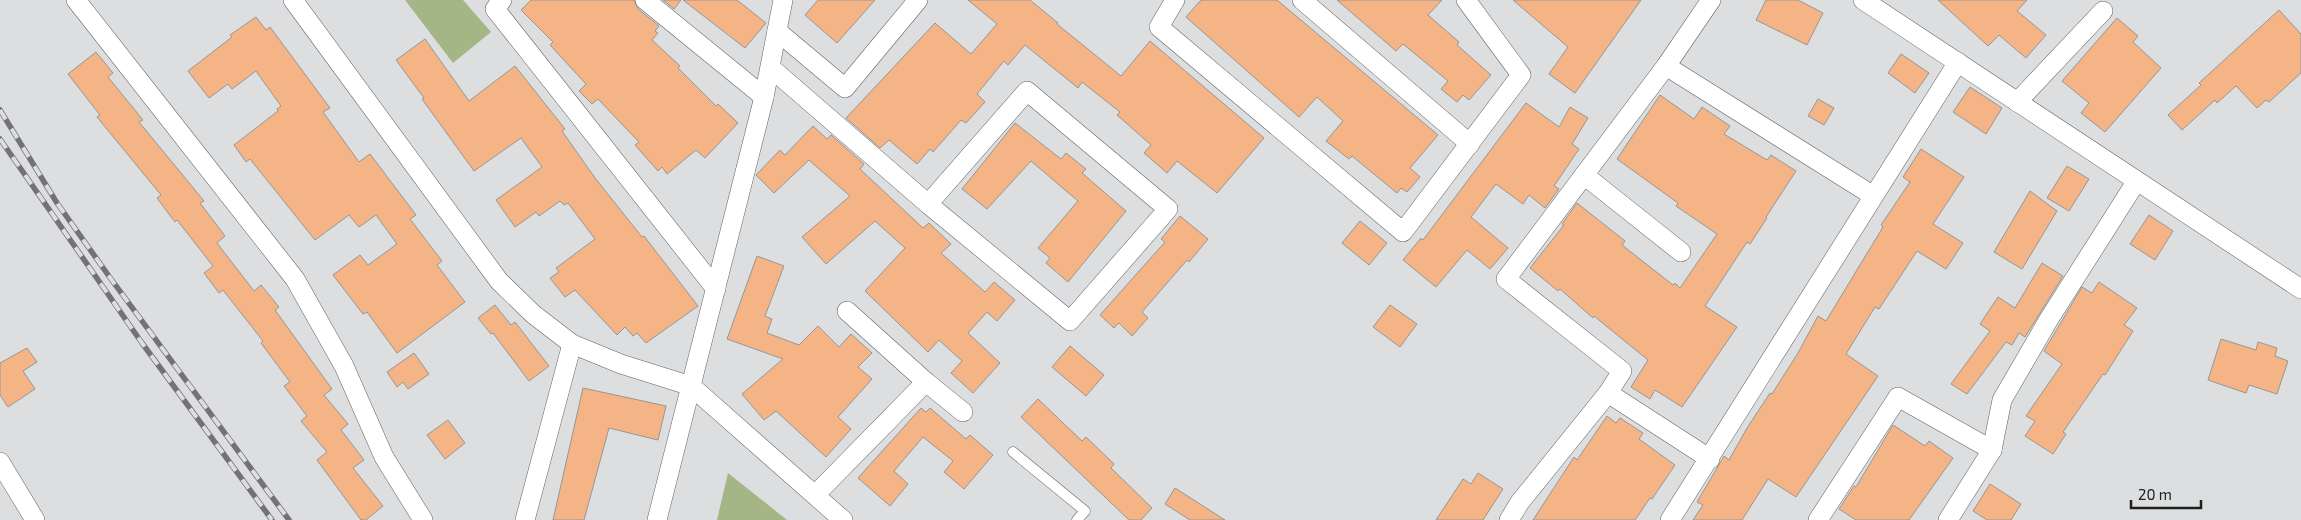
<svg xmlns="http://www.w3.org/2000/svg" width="2301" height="520" font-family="'Exo 2',sans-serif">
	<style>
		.green { fill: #a4b686 }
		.building { fill: #f4b485; stroke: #979694 }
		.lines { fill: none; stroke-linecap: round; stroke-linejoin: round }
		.service-casing { stroke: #616264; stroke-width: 11 }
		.minor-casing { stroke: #616264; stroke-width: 20 }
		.service { stroke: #fff; stroke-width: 10 }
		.minor { stroke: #fff; stroke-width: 19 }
		.rail-casing { stroke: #737375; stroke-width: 5.5 }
		.rail { stroke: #dddee0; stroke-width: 4; stroke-dasharray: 11; stroke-linecap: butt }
	</style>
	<rect width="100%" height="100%" fill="#dddee0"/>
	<g class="green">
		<path d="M405,0H463L491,32L453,63Z"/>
		<path d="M728,473L787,520H717Z"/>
	</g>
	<g class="building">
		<path d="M531,0H634L638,9L659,26L655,31L658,33L652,40L680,66L678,68L716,106L718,104L738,123L705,158L696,150L667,174L662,167L658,171L635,145L639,142L598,99L592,104L579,91L586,84L550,45L553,42L521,10Z"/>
		<path d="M663,0H681L674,9Z"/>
		<path d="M683,0H737L766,23L745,48Z"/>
		<path d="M818,0H875L837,43L805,15Z"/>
		<path d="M968,0H1030L1058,23L1057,24L1121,76L1150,41L1264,138L1217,193L1177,161L1167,173L1144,153L1151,145L1117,115L1120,112L1082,82L1078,88L1025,45L1008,65L1004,61L977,94L985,102L966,123L961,120L933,152L930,149L917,164L889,140L880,148L846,118L935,23L971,54L997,24Z"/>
		<path d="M1201,0H1277L1438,135L1410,168L1420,177L1407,192L1401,188L1397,193L1352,156L1349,159L1326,141L1343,121L1317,97L1299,117L1186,17Z"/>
		<path d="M1337,0H1442L1428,15L1459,42L1457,45L1491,75L1469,100L1463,95L1457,102L1441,89L1448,81L1403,44L1396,51Z"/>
		<path d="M1513,0H1641L1575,93L1549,74L1568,47Z"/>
		<path d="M1766,0H1798L1823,13L1807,45L1756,20Z"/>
		<path d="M1938,0H2027L2017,11L2046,35L2026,58L1999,35L1988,46Z"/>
		<path d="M2279,10L2301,34V73L2269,102L2266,100L2257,108L2236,86L2217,103L2215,100L2182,130L2168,115L2201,85L2199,83Z"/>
		<path d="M256,17L266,30L270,27L330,108L323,112L359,162L370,154L416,215L410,219L442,261L437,265L465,302L397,353L367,312L363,314L333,275L360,255L368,265L397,244L376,215L359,227L349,215L315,240L250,159L246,162L234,145L278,111L277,109L281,106L256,71L232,89L228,84L209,98L188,71L232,37L230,35Z"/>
		<path d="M2117,18L2138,36L2133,42L2161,68L2105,132L2081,113L2089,103L2062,81Z"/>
		<path d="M425,39L469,101L515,66L565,129L562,131L595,178L642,237L644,236L698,306L646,343L637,333L633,336L625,327L617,335L575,290L565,297L550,278L559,272L556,268L595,239L568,203L564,205L560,201L539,216L536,212L515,227L496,200L542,167L521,138L474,171L422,99L424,98L396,60Z"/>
		<path d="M96,52L113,73L108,77L143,120L139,122L204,201L200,203L225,236L217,243L254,291L261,285L279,307L275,310L332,389L324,395L348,424L341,430L364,460L353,468L383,506L366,520H361L317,460L327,452L301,421L307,416L284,386L290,382L261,343L263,341L223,290L219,293L204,273L213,266L177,220L175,222L157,198L161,195L97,117L100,115L68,74Z"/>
		<path d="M1901,54L1929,73L1915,93L1888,73Z"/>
		<path d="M1970,87L2002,108L1986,134L1953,112Z"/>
		<path d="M1660,95L1694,119L1702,107L1730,126L1724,134L1767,160L1771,155L1796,171L1766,217L1767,218L1750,244L1747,242L1705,306L1737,327L1682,407L1655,390L1650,399L1631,387L1648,360L1594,316L1593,318L1560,289L1558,291L1530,268L1564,225L1562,224L1577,203L1625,241L1622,245L1673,285L1675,283L1680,288L1717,234L1676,206L1678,203L1617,159Z"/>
		<path d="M1818,99L1834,108L1824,125L1808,116Z"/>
		<path d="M1526,103L1559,127L1570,107L1588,118L1572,144L1579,149L1554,186L1559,189L1545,208L1529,195L1523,204L1496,184L1471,217L1508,248L1490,269L1467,250L1436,287L1403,260L1421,238L1423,240Z"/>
		<path d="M1015,123L1061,159L1066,153L1086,169L1082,173L1126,211L1068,282L1046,263L1050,258L1038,248L1078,201L1031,161L987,209L962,189Z"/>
		<path d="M813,126L827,139L831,135L864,164L860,169L923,228L929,223L951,244L941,253L985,292L994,282L1015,300L997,321L987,312L968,333L1000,363L973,393L951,373L962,361L939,340L928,352L865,291L905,248L875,221L826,264L802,237L850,196L809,160L774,193L756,175L780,150L785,155Z"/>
		<path d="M1921,149L1964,177L1933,224L1963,243L1946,269L1917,251L1879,309L1875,307L1867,320L1846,354L1878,376L1796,497L1768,479L1742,520H1693L1703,505L1697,502L1724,456L1729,460L1747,428L1770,393L1772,394L1798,353L1818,316L1826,321L1883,227L1881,225L1910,182L1903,177Z"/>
		<path d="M2067,166L2089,179L2069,211L2047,198Z"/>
		<path d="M2030,191L2057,211L2022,269L1994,252Z"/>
		<path d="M2149,215L2173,231L2155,260L2130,244Z"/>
		<path d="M1180,216L1208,239L1189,262L1187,260L1142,312L1148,318L1132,336L1119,323L1114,328L1100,315L1165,242L1161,239Z"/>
		<path d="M1360,221L1387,243L1369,265L1342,243Z"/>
		<path d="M757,256L784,266L765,316L772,319L767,333L799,345L818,326L839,347L851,334L872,353L858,367L872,379L838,417L851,429L826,457L776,411L764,420L742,394L783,359L727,339Z"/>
		<path d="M2042,263L2063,276L2025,337L2019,333L2012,345L2006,342L1967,394L1951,384L1990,331L1980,324L1998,297L2015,308Z"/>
		<path d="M2099,282L2137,308L2124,325L2133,331L2105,375L2103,374L2063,432L2066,434L2053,454L2025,436L2035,421L2026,416L2062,364L2044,351L2082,287L2092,293Z"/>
		<path d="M495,305L511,325L515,322L549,366L529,381L493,333L491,334L478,318Z"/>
		<path d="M1390,305L1417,324L1400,347L1373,327Z"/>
		<path d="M2221,339L2256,350L2258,342L2277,348L2275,356L2288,361L2277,394L2249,385L2246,393L2208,380Z"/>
		<path d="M1070,346L1104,375L1086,396L1052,367Z"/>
		<path d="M27,348L37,362L23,371L35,389L8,407L0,395V363Z"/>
		<path d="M414,353L429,374L408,389L403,382L397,387L387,372Z"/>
		<path d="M583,388L666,406L658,440L609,428L584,520H553Z"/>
		<path d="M1038,399L1082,441L1086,437L1114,464L1111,468L1152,508L1141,520H1129L1021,417Z"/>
		<path d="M921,408L926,412L930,408L966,439L970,435L993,455L964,489L944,472L953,461L923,437L894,471L908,484L890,506L858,478Z"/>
		<path d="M1607,416L1616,423L1620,418L1643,433L1639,439L1675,465L1652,499L1650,498L1635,520H1533L1574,457L1577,460Z"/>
		<path d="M448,420L465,443L445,459L427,435Z"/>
		<path d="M1893,425L1925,446L1929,441L1953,458L1909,520H1856L1839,509L1854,486L1856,487Z"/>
		<path d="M1478,473L1503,489L1483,520H1436L1463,479L1471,484Z"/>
		<path d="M1990,484L2021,504L2011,520H1987L1973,511Z"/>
		<path d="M1175,488L1225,520H1190L1165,504Z"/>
	</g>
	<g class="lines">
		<defs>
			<path id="service" d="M1013,452L1085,511L1077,520"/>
			<g id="minor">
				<path d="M76,0L295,279L344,366L384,457L423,520"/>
				<path d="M293,0L499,281L533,314L572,344L621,364L691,386L843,520"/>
				<path d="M502,0L495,9L716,289"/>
				<path d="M645,0L764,97"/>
				<path d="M1175,0L1159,27L1403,232L1521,75L1466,0"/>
				<path d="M1302,0L1470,144"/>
				<path d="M1863,0L2301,289"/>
				<path d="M777,31L845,88L918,0"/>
				<path d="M1666,66L1872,195"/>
				<path d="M771,68L928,204L1070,321L1168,209L1027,91L928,204"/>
				<path d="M2017,102L2103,11"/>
				<path d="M1584,175L1681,252"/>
				<path d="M847,311L926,382L963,412"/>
				<path d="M1608,393L1710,459"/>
				<path d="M0,462L35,520"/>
				<path d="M815,495L926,382"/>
				<path d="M525,520L572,344"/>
				<path d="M657,520L764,97L783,0"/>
				<path d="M1509,520L1520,502L1608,393L1622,371L1506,279L1666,66L1711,0"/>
				<path d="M1670,520L1958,62"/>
				<path d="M1818,520L1898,397L1992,450"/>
				<path d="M1948,520L1992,450L2002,400L2049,319L2136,182"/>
			</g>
		</defs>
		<use href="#service" class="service-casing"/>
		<use href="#minor" class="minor-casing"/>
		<use href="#service" class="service"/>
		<use href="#minor" class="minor"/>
		<defs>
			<g id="rail">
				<path d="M0,110L57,203L111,279L289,520"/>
				<path d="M0,139L142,343L272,520"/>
			</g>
		</defs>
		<use href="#rail" class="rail-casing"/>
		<use href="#rail" class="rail"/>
	</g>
	<path d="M2131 500v8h70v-8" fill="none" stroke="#202021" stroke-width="2.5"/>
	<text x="2138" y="500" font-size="15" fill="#202021" stroke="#dddee0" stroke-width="4" paint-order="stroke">20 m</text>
</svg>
